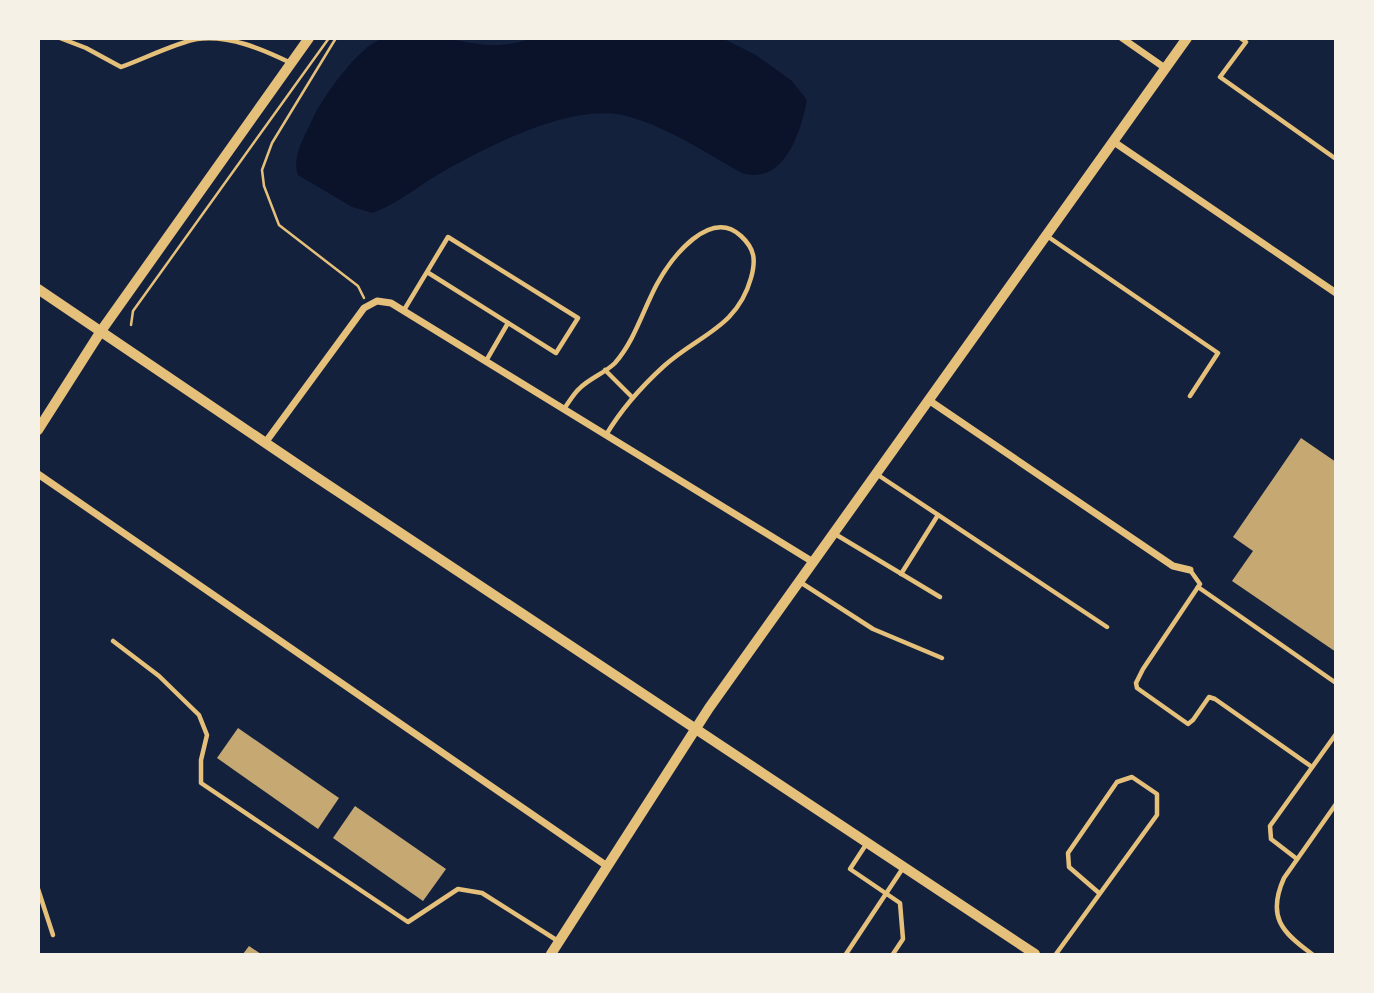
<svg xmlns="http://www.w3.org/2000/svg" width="1374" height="993" font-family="'PT Serif',serif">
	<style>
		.water { fill: #0b132b }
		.building { fill: #c6a872 }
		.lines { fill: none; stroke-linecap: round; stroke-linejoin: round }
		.path { stroke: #e5c07b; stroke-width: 2.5 }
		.service { stroke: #e5c07b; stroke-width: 4.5 }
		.minor { stroke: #e5c07b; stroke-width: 7 }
		.tertiary { stroke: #e5c07b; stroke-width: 10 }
		.secondary { stroke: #e5c07b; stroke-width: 10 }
	</style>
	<rect width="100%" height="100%" fill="#14213d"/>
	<path class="water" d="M529,39H724L756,55L792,81L807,100C801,132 784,186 742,173C704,152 665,125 622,115C571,104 490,145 446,170C422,183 399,203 373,213L352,207L298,175C291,157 305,136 312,120C322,98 358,47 381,39C389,36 440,37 450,39C481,45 499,49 529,39Z"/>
	<g class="building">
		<path d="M1301,438L1336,462V652L1232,581L1253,551L1233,537Z"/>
		<path d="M238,728L339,798L318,829L217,758Z"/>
		<path d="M355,806L446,869L423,901L333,838Z"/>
		<path d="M249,946L261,954H243Z"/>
	</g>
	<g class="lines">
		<g class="path">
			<path d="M336,38L272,143L262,170L264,186L279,225L358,286L364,298"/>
			<path d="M131,325L133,311L329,38"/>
		</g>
		<g class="service">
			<path d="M60,38L86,48L121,67C141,60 178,42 197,39C230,35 262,49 291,63"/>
			<path d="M1240,38L1246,42L1220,77L1336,159"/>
			<path d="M1047,236L1218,353L1190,396"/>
			<path d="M404,310L448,237L578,318L556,353L427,272"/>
			<path d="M486,361L508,323"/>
			<path d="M605,370L632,397"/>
			<path d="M564,409C569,402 574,393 580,388C590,378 605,373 615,363C635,340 643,310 657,284C671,258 710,207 741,236C755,249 756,260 751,278C737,328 698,335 664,366C641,387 622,408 606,435"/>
			<path d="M878,475L1107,627"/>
			<path d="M835,534L940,597"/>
			<path d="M1190,570L1200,584L1143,669L1136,683L1137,688L1188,724L1193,720L1209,697L1215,699L1312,767"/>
			<path d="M901,574L938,515"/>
			<path d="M800,582L873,629L942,658"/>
			<path d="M1198,587L1336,683"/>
			<path d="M113,641L159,676L199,715L207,735L201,760V783L408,922L458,889L482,893L558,941"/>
			<path d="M867,843L850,869L900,903L903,939L893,954"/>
			<path d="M1297,859L1271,839L1270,826L1336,734"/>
			<path d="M38,889L53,935"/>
			<path d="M846,954L903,868"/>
			<path d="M1056,954L1157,815V794L1132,777L1117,782L1068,853L1069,867L1099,893"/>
			<path d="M1312,954C1281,932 1267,916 1284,878L1336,804"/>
		</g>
		<g class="minor">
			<path d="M1122,38L1165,68"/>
			<path d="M1114,142L1336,293"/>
			<path d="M930,401L1173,566L1190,570"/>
			<path d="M265,443L364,308L377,301L391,303L813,562"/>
			<path d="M38,474L607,866"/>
		</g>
		<g class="tertiary">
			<path d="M38,289L313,475L1035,954"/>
			<path d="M551,954L709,708L1187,38"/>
		</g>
		<path class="secondary" d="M38,430L101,331L309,38"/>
	</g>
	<rect width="1374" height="993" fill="none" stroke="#f6f1e7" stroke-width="80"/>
</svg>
